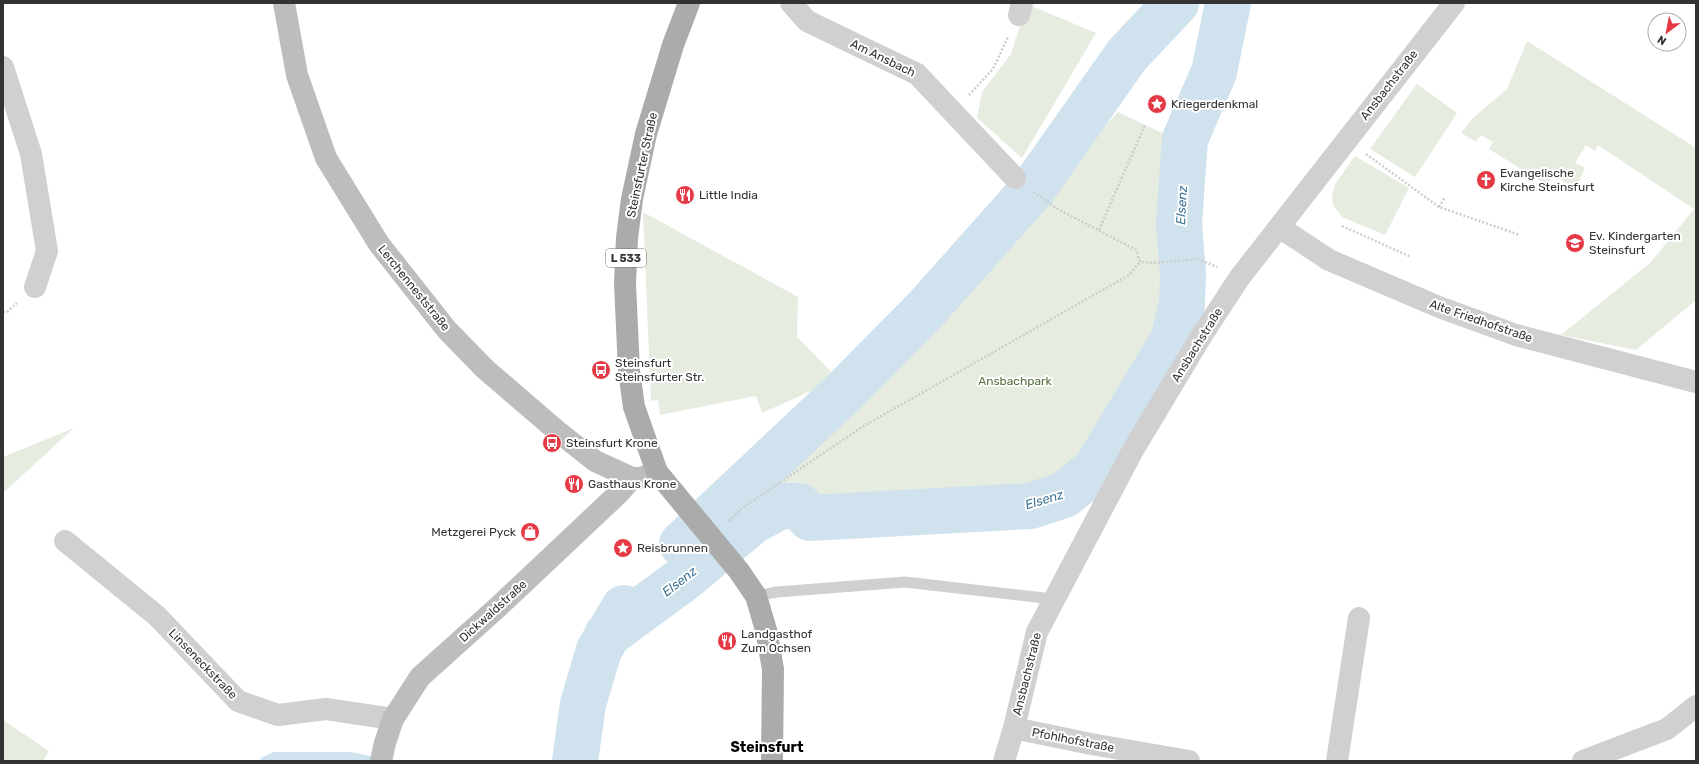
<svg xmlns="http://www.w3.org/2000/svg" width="1699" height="764" font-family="Rubik,sans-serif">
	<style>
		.green { fill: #e6ecdf }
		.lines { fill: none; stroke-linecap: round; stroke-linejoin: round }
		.stream { stroke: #cfe2ee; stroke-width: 8 }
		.river { stroke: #cfe2ee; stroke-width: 46 }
		.path { stroke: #cdcdcd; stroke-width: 2.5; stroke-dasharray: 2 2; stroke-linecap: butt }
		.lane { stroke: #d0d0d0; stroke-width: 11 }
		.street { stroke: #d0d0d0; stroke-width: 22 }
		.secondary { stroke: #bdbdbd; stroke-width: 22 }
		.primary { stroke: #ababab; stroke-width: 22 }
		.labels { text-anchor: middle; stroke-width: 4; stroke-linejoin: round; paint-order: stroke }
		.shield { fill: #fff; stroke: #707070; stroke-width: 1 }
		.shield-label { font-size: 11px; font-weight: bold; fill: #333 }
		.street-label { font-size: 12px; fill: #333; stroke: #fff }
		.poi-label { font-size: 12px; fill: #333; stroke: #fff; text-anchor: start }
		.park-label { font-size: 12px; fill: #56703f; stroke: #fff }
		.water-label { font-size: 13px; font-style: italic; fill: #3f7597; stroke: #fff }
		.quarter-label { font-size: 14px; font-weight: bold; fill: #000; stroke: #fff }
	</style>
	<rect width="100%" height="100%" fill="#fff"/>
	<g class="green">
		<path d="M1027,4L1096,33L1022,158L977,118L982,92L1011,54Z"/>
		<path d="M1527,41L1696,148V300L1636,350L1561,335L1651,262L1694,209L1598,145L1595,151L1586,145L1575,163L1585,168L1576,189L1553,175L1547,185L1489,149L1493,142L1481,135L1476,142L1461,133L1473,118L1507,89Z"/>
		<path d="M1417,84L1457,113L1415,177L1370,149Z"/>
		<path d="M1118,112L1175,139L1176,261L1169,338L1092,464L1059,491L771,500L749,491L865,383Z"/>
		<path d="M1355,156L1409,188L1385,235L1342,217L1333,205L1332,194L1336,183Z"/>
		<path d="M643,212L798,297L797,337L838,379L762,413L756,396L660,415L658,400L651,401Z"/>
		<path d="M74,428L3,493V457Z"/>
		<path d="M3,720L49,751L43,761H3Z"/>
	</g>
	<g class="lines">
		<path class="stream" d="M264,761L275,756H350L374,761"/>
		<g class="river">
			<path d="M682,544L845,391L926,309L1032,190L1127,55L1176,3"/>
			<path d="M607,635L682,580L753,521L781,506H799L810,518L1030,506L1064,495L1095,470L1173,340L1182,305L1183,274L1179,223L1185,139L1214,72L1228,3"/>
			<path d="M575,761L583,704L599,650L624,608"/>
		</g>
		<g class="path">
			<path d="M969,95L993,69L1008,37"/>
			<path d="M1366,154L1439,207L1520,235"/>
			<path d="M1034,192L1056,208L1136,250L1140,262L1154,263L1198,259L1217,267"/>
			<path d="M1439,207L1445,197"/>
			<path d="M1342,226L1411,257"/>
			<path d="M1099,230L1145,125"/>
			<path d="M3,312H7L17,303"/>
			<path d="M729,521L741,509L862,427L1129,275L1140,262"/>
		</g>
		<path class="lane" d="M756,596L777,592L905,582L1053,599"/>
		<g class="street">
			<path d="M791,3L807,21L917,74L1015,178"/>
			<path d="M1019,15L1022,3"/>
			<path d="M3,67L31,154L47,251L35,287"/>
			<path d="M1279,227L1329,260L1439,307L1516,335L1696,382"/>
			<path d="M65,541L157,616L238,701L278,715L326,709L393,719"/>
			<path d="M1014,728L1091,744L1189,761"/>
			<path d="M1004,761L1014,728L1037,632L1133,450L1202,335L1240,277L1454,3"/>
			<path d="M1337,761L1359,618"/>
			<path d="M1583,761L1667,729L1696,706"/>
		</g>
		<g class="secondary">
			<path d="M284,3L297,75L326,158L379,244L447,330L485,369L556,430L595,461L632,478H640L657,472"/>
			<path d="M381,761L385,743L393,719L420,677L498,607L619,493L632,478"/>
		</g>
		<path class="primary" d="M689,3L673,45L646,134L632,199L627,238L625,283L629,371L634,407L657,472L739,571L756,596L766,630L773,669L772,761"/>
	</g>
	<defs>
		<symbol id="sight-disc" viewBox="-11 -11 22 22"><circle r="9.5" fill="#e63946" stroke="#fff"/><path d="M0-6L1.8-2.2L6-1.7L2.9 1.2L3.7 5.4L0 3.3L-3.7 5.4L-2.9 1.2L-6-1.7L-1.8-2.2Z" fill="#fff"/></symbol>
		<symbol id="church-disc" viewBox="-11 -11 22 22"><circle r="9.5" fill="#e63946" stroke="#fff"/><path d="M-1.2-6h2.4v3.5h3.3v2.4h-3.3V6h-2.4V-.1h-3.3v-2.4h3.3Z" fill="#fff"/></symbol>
		<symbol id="restaurant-disc" viewBox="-11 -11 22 22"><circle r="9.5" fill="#e63946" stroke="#fff"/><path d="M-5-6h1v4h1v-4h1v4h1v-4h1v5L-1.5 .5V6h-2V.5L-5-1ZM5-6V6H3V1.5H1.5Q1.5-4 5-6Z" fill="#fff"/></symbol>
		<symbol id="school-disc" viewBox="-11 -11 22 22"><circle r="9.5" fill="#e63946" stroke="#fff"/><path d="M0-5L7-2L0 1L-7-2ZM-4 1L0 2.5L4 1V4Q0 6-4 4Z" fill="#fff"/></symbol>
		<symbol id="bus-disc" viewBox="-11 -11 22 22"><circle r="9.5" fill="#e63946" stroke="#fff"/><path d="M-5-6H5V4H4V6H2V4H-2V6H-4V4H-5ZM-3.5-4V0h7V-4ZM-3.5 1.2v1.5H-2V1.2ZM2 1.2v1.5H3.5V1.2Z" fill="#fff"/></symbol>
		<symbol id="shop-disc" viewBox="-11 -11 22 22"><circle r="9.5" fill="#e63946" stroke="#fff"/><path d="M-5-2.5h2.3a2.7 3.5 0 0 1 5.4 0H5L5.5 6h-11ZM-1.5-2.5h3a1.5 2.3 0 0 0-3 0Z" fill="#fff"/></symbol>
	</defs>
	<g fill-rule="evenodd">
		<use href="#sight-disc" x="1146" y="93" width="22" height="22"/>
		<use href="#church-disc" x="1475" y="169" width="22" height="22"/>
		<use href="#restaurant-disc" x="674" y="184" width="22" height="22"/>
		<use href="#school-disc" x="1564" y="232" width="22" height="22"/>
		<use href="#bus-disc" x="590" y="359" width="22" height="22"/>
		<use href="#bus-disc" x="541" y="432" width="22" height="22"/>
		<use href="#restaurant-disc" x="563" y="473" width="22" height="22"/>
		<use href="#shop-disc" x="519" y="521" width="22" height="22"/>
		<use href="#sight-disc" x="612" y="537" width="22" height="22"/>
		<use href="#restaurant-disc" x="716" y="630" width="22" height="22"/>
	</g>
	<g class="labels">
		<rect class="shield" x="606" y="249" width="40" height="18" rx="3"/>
		<g class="shield-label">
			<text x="626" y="262">L 533</text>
		</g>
		<g class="street-label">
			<text transform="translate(883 58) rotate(26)" y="4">Am Ansbach</text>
			<text transform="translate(1389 85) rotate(-52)" y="4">Ansbachstraße</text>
			<text transform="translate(642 165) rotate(-78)" y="4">Steinsfurter Straße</text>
			<text transform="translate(414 288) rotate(51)" y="4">Lerchenneststraße</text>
			<text transform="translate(1481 321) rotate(19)" y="4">Alte Friedhofstraße</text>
			<text transform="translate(1197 345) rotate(-58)" y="4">Ansbachstraße</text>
			<text transform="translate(493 611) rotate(-42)" y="4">Dickwaldstraße</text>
			<text transform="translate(203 664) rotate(46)" y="4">Linseneckstraße</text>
			<text transform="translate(1027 674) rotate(-76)" y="4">Ansbachstraße</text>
			<text transform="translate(1073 740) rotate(11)" y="4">Pfohlhofstraße</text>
		</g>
		<g class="poi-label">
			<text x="1171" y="108">Kriegerdenkmal</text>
			<text x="1500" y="177">Evangelische<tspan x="1500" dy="14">Kirche Steinsfurt</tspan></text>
			<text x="699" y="199">Little India</text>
			<text x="1589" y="240">Ev. Kindergarten<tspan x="1589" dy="14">Steinsfurt</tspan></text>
			<text x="615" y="367">Steinsfurt<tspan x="615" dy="14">Steinsfurter Str.</tspan></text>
			<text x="566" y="447">Steinsfurt Krone</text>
			<text x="588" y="488">Gasthaus Krone</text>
			<text x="516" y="536" text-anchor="end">Metzgerei Pyck</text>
			<text x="637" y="552">Reisbrunnen</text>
			<text x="741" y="638">Landgasthof<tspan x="741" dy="14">Zum Ochsen</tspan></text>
		</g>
		<g class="park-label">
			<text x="1015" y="385">Ansbachpark</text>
		</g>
		<g class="water-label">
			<text transform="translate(1181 205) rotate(-87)" y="5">Elsenz</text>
			<text transform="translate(1044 499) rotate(-17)" y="5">Elsenz</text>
			<text transform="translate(679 581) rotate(-38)" y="5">Elsenz</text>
		</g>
		<g class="quarter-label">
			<text x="767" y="752">Steinsfurt</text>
		</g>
	</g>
	<rect width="1699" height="764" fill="none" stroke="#333333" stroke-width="8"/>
	<g transform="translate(1667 32) rotate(212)"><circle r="19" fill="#ffffff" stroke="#adadad"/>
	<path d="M0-3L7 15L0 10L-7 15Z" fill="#e63946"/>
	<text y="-6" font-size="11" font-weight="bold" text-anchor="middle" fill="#333333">N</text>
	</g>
</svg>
